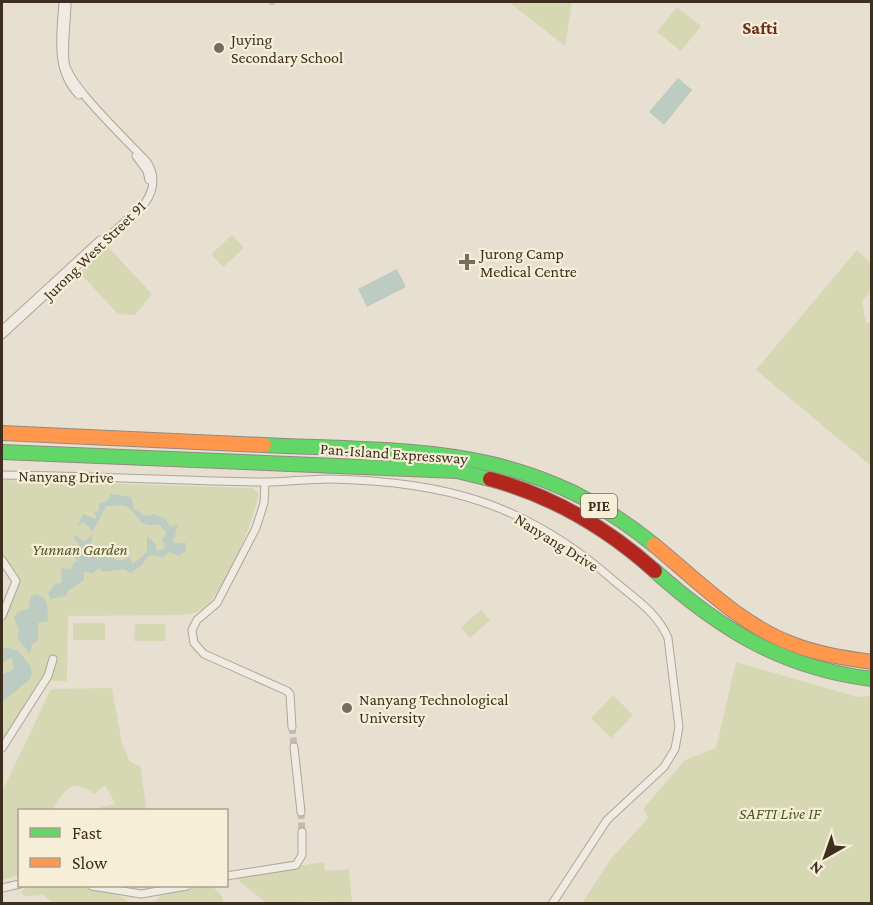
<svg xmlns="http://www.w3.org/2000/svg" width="873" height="905" font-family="'Crimson Pro',serif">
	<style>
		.green { fill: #d6d7b3 }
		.water { fill: #bcccc2 }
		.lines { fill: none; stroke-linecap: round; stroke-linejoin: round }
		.canal { stroke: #bcccc2; stroke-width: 6 }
		.street-tunnel { stroke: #c5bcae; stroke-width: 7; stroke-dasharray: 7 3.5; stroke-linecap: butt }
		.street-casing { stroke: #ada599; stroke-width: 9 }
		.fast-casing { stroke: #928b80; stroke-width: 16 }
		.slow-casing { stroke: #928b80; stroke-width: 16 }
		.jam-casing { stroke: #928b80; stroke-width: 16 }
		.street { stroke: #efebe3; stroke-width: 7 }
		.fast { stroke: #63d668; stroke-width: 14 }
		.slow { stroke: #ff974d; stroke-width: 14 }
		.jam { stroke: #b3261e; stroke-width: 14 }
		.poi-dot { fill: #786c5e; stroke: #f7eed8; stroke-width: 2 }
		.labels { text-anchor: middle; stroke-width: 4.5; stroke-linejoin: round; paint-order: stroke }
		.shield { fill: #f7eed8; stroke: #756857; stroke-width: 1.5 }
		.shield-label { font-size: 15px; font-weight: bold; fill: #3d2e20 }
		.poi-label { font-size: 16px; fill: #3d2e20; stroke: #f7eed8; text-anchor: start }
		.street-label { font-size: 16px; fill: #3d2e20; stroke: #f7eed8 }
		.park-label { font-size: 16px; font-style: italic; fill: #4d5a26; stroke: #f7eed8 }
		.neighbourhood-label { font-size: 18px; font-weight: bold; fill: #6b2e1e; stroke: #f7eed8 }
	</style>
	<rect width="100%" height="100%" fill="#e7e0d1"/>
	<g class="green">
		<path d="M509,2H572L565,46Z"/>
		<path d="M677,7L701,26L681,51L657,32Z"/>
		<path d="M232,235L244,248L223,267L211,254Z"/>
		<path d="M108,247L152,294L135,315L118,314L80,273Z"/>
		<path d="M857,250L871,263V290L862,301L866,323H871V466L756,370Z"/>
		<path d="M2,480L253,488L258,492C258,515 223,594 204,608C198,613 190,614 182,615L68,616L67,681H50L42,677L2,742V623L19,581L17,573L2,555Z"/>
		<path d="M481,610L490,620L470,638L461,627Z"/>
		<rect x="73" y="623" width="32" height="17"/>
		<path d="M135,624H165L166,641H134Z"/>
		<path d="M736,662L858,697L871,696V903H582L610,860L648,818L643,809L685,760L716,748Z"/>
		<path d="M112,688L122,744L130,762L140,766L147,810H99L101,807L115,804L105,785L94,794C72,776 63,791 53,810H20L19,875L2,880V792L51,689Z"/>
		<path d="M613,695L633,715L611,738L591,718Z"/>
		<path d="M324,862L325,871L349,869L352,903L320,901L266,903L233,876Z"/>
		<path d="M27,886C55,886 109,883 130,903H53L43,895L25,896L21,892Z"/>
		<path d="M201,886H212L222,896L223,903L152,904L162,895Z"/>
	</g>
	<g class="water">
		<path d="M678,78L692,90L664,125L649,112Z"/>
		<path d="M397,269L406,287L367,307L358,289Z"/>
		<path d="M111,494L131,497L134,509L146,516L154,514L166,519L170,527L178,524L173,543H186V551L179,556L169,552L163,557L149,555L141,566L130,573L124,569L103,572L99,568L93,573L84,572V580L68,591L66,596L51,599L48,594L55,584L61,583L62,568L72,569L73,563L77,561L73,555L79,544L74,538L75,535L84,542L93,534L90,548L97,557H110L121,561L129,557L133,564L147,552V536L156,544V549L160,551L165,547L162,540L167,533L159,524C136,530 139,511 125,506C120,505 111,506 106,506L93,531L84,522L77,526L83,514L95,519L97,516L94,513L99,510V504L108,500Z"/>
		<path d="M35,594C50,598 47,608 48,621L38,623V641L32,644L30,654L17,638L19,630L14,618L18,612L29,608L31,596Z"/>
		<path d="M2,647L17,650L30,665L32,673L30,679L2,702V675L14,669L12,658L2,662Z"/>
	</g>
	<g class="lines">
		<path class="canal" d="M271,2H273"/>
		<g class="street-tunnel">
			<path d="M292,727L294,747"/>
			<path d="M301,812L302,832"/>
		</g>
		<defs>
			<g id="street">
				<path d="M63,2C61,35 54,69 79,95"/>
				<path d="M136,156L147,171L149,180"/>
				<path d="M2,330L100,240"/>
				<path d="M2,335L145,203C154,190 156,176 147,162C129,142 68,86 65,62C63,43 67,21 67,2"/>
				<path d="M2,475C86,476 171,480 256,482C280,483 304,479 329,479C443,481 525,503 613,580C634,598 657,612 668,638L679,727L675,749L664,767L607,820L552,904"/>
				<path d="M265,483L264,503L256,528L217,603L197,620L192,630L194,643L204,654L287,691L290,694L292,727"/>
				<path d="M2,560L16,581L2,616"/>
				<path d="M294,747L301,812"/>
				<path d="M2,748L48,676L53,659"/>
				<path d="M226,876L296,865L302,855V832"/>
				<path d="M92,886L141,894L187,886"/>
				<path d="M2,888L20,884"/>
			</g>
			<g id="fast">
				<path d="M264,445C416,452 529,443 654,545"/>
				<path d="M2,452L457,471L490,479"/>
				<path d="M655,571C721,630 783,668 872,679"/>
			</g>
			<g id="slow">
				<path d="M2,433L264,445"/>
				<path d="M654,545C697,580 739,624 792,644C818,654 844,658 872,662"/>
			</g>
			<path id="jam" d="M490,479C553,496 607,528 655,571"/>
		</defs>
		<use href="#street" class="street-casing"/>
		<use href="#fast" class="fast-casing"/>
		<use href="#slow" class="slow-casing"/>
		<use href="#jam" class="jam-casing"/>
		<use href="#street" class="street"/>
		<use href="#fast" class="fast"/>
		<use href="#slow" class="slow"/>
		<use href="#jam" class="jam"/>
	</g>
	<g class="poi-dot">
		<circle cx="219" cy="48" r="6"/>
		<path d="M464 253h6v6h6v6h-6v6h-6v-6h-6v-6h6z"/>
		<circle cx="347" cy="708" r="6"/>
	</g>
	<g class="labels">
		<rect class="shield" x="581" y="494" width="36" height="24" rx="4.5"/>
		<g class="shield-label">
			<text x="599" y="511">PIE</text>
		</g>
		<g class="poi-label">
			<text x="231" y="45">Juying<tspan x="231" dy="18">Secondary School</tspan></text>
			<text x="480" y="259">Jurong Camp<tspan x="480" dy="18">Medical Centre</tspan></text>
			<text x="359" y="705">Nanyang Technological<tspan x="359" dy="18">University</tspan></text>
		</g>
		<g class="street-label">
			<text transform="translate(94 250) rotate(-44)" y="6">Jurong West Street 91</text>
			<text transform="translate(394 453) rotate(4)" y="6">Pan-Island Expressway</text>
			<text transform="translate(66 476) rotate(1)" y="6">Nanyang Drive</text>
			<text transform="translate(557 542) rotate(32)" y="6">Nanyang Drive</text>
		</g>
		<g class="park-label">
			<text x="80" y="555">Yunnan Garden</text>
			<text x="780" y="819">SAFTI Live IF</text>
		</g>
		<g class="neighbourhood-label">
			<text x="760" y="34">Safti</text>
		</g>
	</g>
	<rect width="873" height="905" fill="none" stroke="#3d2e20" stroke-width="6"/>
	<rect x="18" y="809" width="210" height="78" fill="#f7eed8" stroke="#ada18e" stroke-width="1.5"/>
	<rect x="30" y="828" width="30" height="9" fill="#63d668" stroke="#ada18e" stroke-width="1.5"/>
	<text x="72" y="839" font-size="18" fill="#3d2e20">Fast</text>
	<rect x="30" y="858" width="30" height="9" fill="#ff974d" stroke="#ada18e" stroke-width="1.5"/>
	<text x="72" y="869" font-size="18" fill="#3d2e20">Slow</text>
	<g transform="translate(825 857) rotate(220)" stroke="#f7eed8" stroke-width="4.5" paint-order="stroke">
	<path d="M0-4.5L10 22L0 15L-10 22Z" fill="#3d2e20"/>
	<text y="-9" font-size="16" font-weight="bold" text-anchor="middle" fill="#3d2e20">N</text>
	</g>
</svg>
